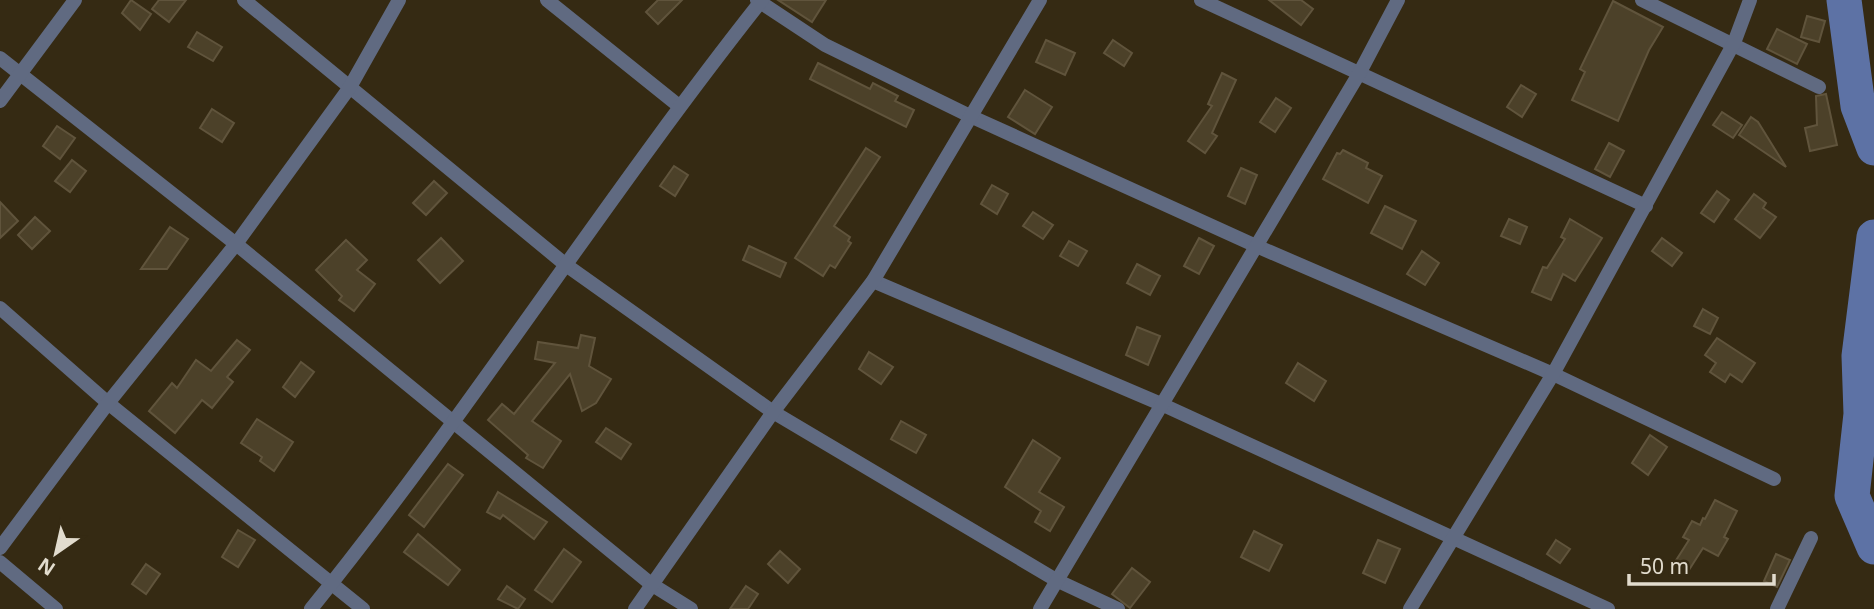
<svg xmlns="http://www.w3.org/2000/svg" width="1874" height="609" font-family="'Noto Sans',sans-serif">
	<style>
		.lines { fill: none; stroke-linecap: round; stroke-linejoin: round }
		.river { stroke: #5d72a5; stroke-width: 35 }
		.building { fill: #4c4129; stroke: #60543c; stroke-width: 2 }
		.street { stroke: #606a81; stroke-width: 14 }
	</style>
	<rect width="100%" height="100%" fill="#352a13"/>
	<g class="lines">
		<g class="river">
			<path d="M1844,0L1858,106L1874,148"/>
			<path d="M1874,237L1859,356L1861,414L1852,496L1874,547"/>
		</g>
	</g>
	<g class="building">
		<path d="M131,0L151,14L140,30L122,13Z"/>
		<path d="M159,0H186L169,22L152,9Z"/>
		<path d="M658,0H682L658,24L646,12Z"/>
		<path d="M778,0H826L812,22Z"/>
		<path d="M1269,0H1301L1313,9L1301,25Z"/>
		<path d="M1613,1L1663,27L1649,50L1618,121L1572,100L1585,72L1580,69Z"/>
		<path d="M1807,16L1825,21L1819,42L1801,37Z"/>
		<path d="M1777,29L1807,44L1797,64L1767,49Z"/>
		<path d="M197,32L222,47L213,61L188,47Z"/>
		<path d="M1046,40L1075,53L1065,75L1036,62Z"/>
		<path d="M1113,40L1132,53L1124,66L1104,53Z"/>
		<path d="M818,63L870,89L873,83L898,96L895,101L914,110L906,127L810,79Z"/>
		<path d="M1222,73L1236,80L1212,133L1217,136L1205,153L1188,141L1212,106L1208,104Z"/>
		<path d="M1521,85L1536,94L1522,117L1507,107Z"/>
		<path d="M1025,90L1052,107L1035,134L1008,117Z"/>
		<path d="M1826,94L1837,145L1810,151L1805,128L1817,125L1816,96Z"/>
		<path d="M1276,98L1291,108L1275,132L1260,122Z"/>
		<path d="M212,109L234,123L222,142L200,128Z"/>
		<path d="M1722,112L1742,125L1733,138L1713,125Z"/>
		<path d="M1751,117L1758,122L1786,167L1739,135Z"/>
		<path d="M57,126L75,138L60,159L43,146Z"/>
		<path d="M1609,143L1624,151L1610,177L1595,169Z"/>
		<path d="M866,148L880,157L834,226L850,237L848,241L851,243L835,268L830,265L823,276L795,258Z"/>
		<path d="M1343,150L1368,163L1366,168L1382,176L1368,203L1323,179L1337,153L1340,154Z"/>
		<path d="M72,160L86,171L70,192L55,181Z"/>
		<path d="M674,166L688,175L675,196L660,186Z"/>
		<path d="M1241,168L1257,175L1245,204L1228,196Z"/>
		<path d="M434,181L447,193L426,215L413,203Z"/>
		<path d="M992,185L1008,194L997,214L981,204Z"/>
		<path d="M1717,191L1729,200L1714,222L1701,213Z"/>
		<path d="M1754,194L1766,203L1763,208L1776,217L1760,238L1735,219Z"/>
		<path d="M0,202L18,221L0,238Z"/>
		<path d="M1385,206L1416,221L1402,249L1371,233Z"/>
		<path d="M1033,212L1053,225L1043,239L1023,226Z"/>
		<path d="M35,217L50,231L32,249L18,235Z"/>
		<path d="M1509,219L1527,227L1520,244L1501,236Z"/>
		<path d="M1570,219L1602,238L1575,281L1563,274L1551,300L1532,292L1543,267L1547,268L1565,239L1561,237Z"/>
		<path d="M170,227L188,239L167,269H141Z"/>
		<path d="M441,238L463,261L440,283L418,260Z"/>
		<path d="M1199,238L1214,246L1199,274L1184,266Z"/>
		<path d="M1662,238L1682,253L1672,266L1652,251Z"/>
		<path d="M346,240L367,260L357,270L375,284L354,311L339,300L342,296L316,270Z"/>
		<path d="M1069,241L1087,251L1078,266L1060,256Z"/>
		<path d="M749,246L786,263L780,277L743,260Z"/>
		<path d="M1422,251L1439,263L1425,285L1407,274Z"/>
		<path d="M1137,264L1160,276L1150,295L1127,283Z"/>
		<path d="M1703,309L1718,318L1710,334L1694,326Z"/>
		<path d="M1137,327L1160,336L1148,365L1126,355Z"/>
		<path d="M581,335L595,338L589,366L611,379L596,403L582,411L570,374L532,421L561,441L543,468L526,458L528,455L488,420L502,404L514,414L555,363L535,359L538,342L578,348Z"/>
		<path d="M1717,338L1755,363L1742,382L1730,374L1725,382L1710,372L1716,363L1705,355Z"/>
		<path d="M237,340L250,350L227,377L233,382L212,408L202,400L175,433L149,411L172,383L177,388L196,360L211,371Z"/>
		<path d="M869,352L893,367L881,384L859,369Z"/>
		<path d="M301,362L314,372L295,397L283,387Z"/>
		<path d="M1298,363L1326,381L1314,401L1286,383Z"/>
		<path d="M257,419L293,442L274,471L260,461L262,457L241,443Z"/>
		<path d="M901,421L926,435L916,453L891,439Z"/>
		<path d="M606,428L631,444L621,459L596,442Z"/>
		<path d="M1650,435L1667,447L1648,475L1632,463Z"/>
		<path d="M1033,440L1060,458L1039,492L1064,507L1050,531L1035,522L1041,511L1005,487Z"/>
		<path d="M448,464L463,475L424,527L409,515Z"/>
		<path d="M498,492L547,522L534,539L503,515L500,519L487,512Z"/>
		<path d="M1715,500L1737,511L1724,537L1728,539L1718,556L1703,548L1689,570L1675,562L1689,540L1683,537L1692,521L1700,525L1703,518L1705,519Z"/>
		<path d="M238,530L255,540L238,567L222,557Z"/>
		<path d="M1254,531L1282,545L1269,571L1241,557Z"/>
		<path d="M418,534L460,570L448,585L404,552Z"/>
		<path d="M1378,540L1400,549L1385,583L1363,573Z"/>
		<path d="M1556,540L1570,549L1560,563L1547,554Z"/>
		<path d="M564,549L581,562L552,602L535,590Z"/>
		<path d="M780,551L800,569L788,583L768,564Z"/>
		<path d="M1776,554L1790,560L1777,587L1764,581Z"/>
		<path d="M146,564L160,574L146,594L132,584Z"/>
		<path d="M1132,568L1150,582L1130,608L1112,594Z"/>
		<path d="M507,586L525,599L518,609L498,599Z"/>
		<path d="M746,586L758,594L748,609H730Z"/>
	</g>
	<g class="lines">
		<g class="street">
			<path d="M244,0L566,265L773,412L1056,580L1118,609"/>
			<path d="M547,0L679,106"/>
			<path d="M757,0L825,45L970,116L1254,245L1553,374L1774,479"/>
			<path d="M1201,0L1646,206"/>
			<path d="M1642,0L1819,87"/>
			<path d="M0,58L236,244L651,584L691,609"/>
			<path d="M0,101L75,0"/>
			<path d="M873,281L1161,404L1608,609"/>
			<path d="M0,308L108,403L363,609"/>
			<path d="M0,548L108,403L236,244L350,87L399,0"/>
			<path d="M0,562L56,609"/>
			<path d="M311,609C470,412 605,198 762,0"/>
			<path d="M635,609L773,412L873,281L1040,0"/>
			<path d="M1040,609L1360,72L1398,0"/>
			<path d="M1410,609L1553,374L1734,43L1750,0"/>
			<path d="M1777,609L1811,538"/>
		</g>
	</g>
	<g transform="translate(56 553) rotate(214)" stroke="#352a13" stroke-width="5" paint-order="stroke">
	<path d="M0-5L12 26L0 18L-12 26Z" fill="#e2dcce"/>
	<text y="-10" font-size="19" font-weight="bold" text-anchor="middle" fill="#e2dcce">N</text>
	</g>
	<path d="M1629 574v10h145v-10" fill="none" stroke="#e2dcce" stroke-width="3.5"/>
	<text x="1640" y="574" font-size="21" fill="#e2dcce" stroke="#352a13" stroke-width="5" paint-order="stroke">50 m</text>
</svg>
